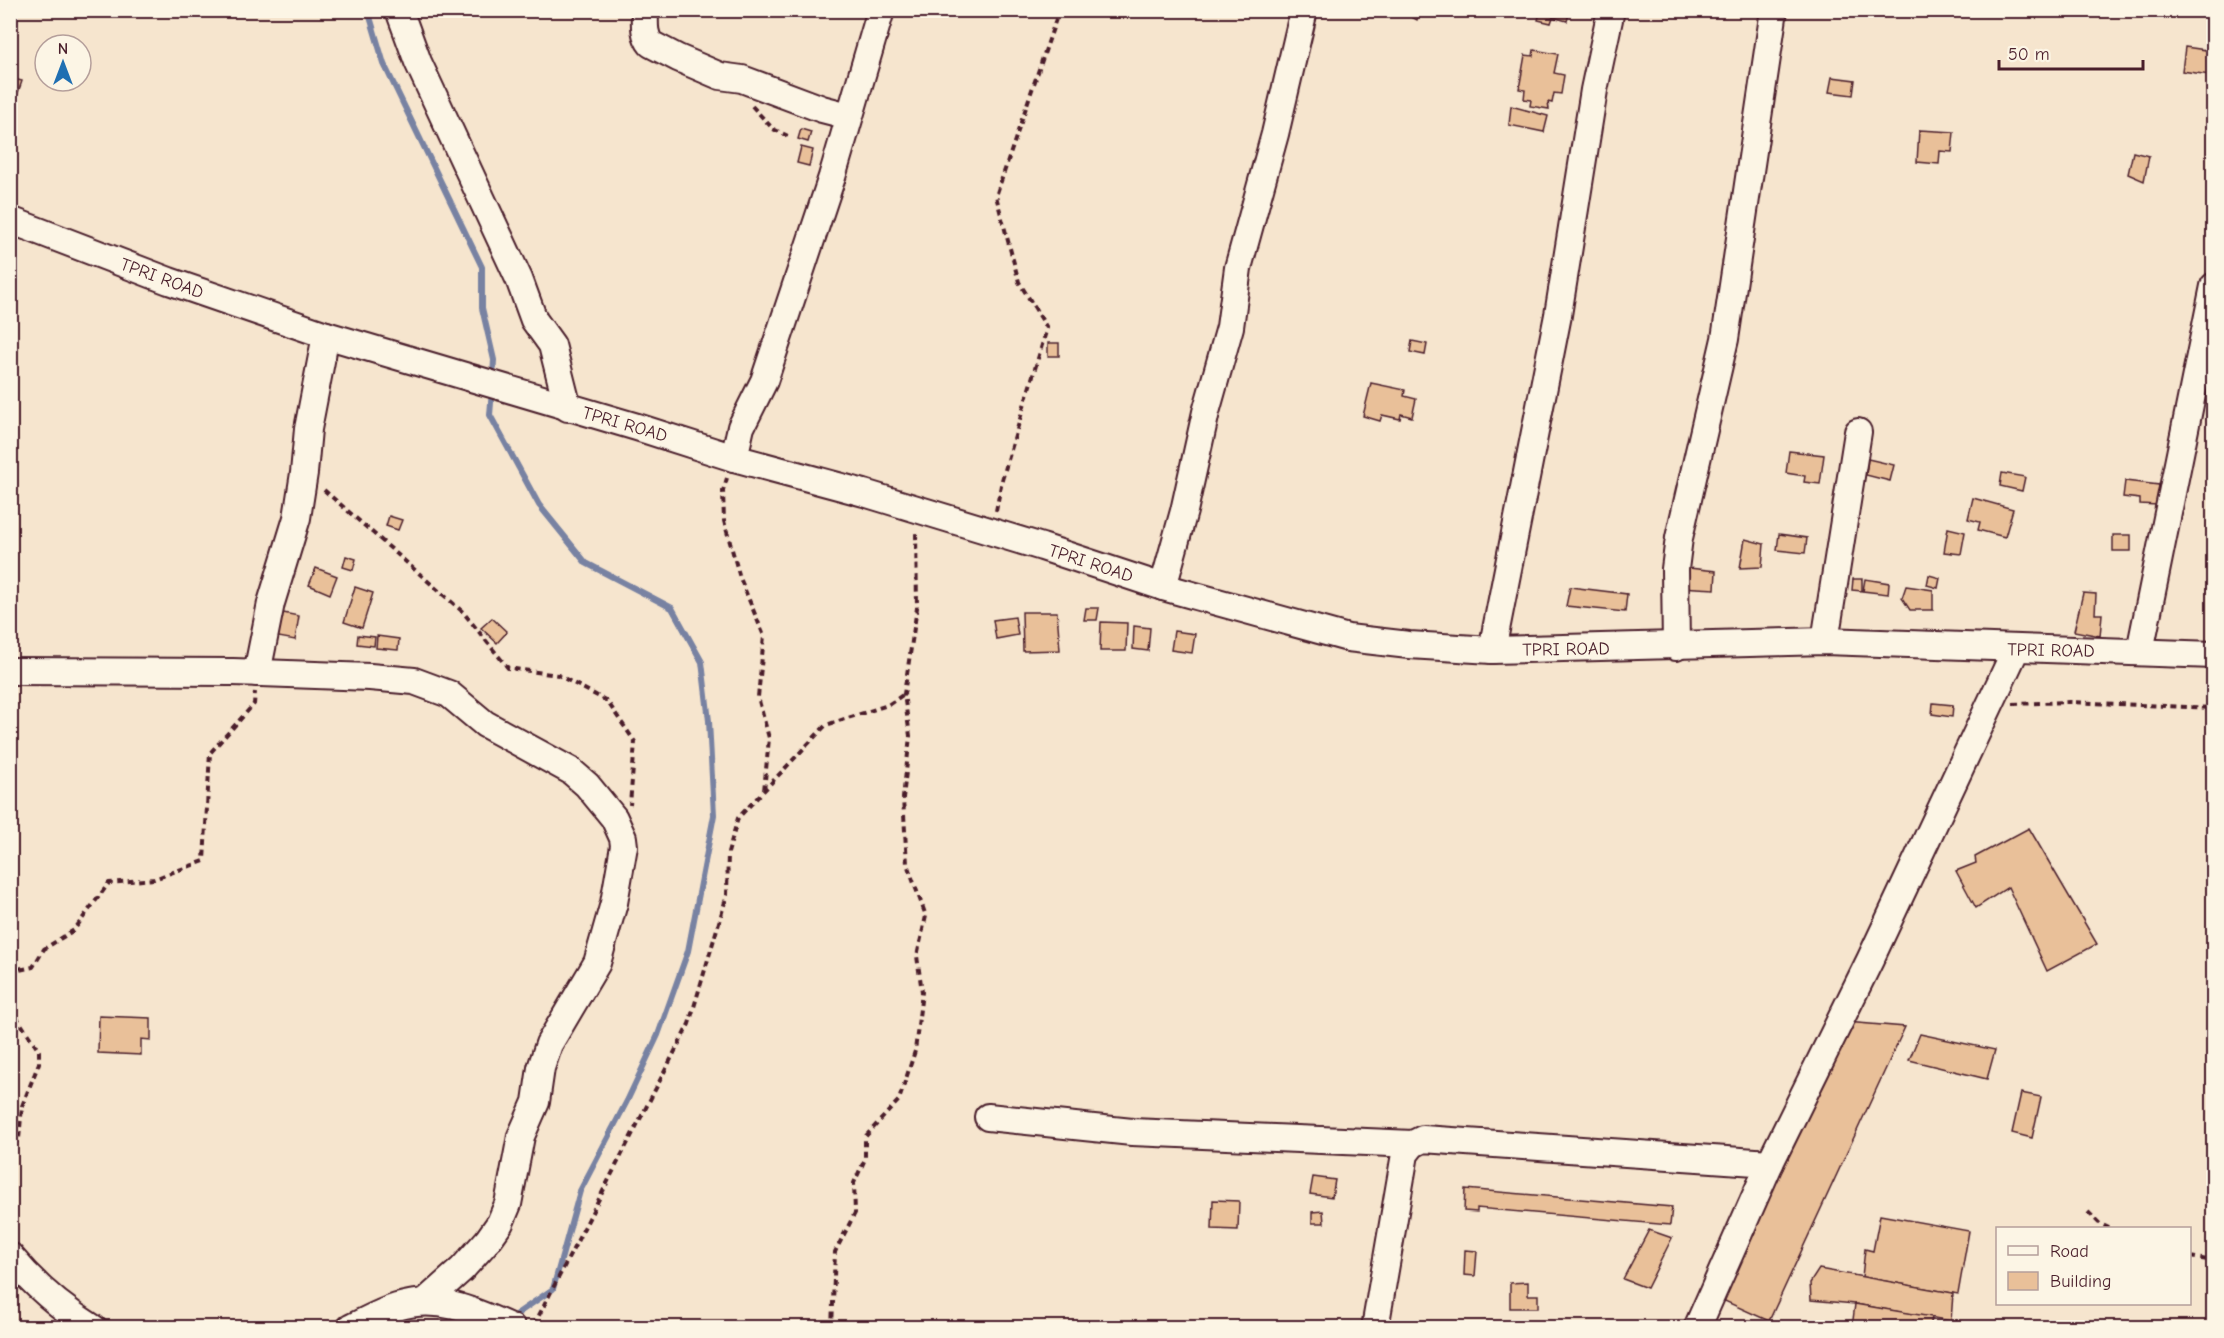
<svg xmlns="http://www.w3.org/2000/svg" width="2224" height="1338" font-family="'Comic Neue',sans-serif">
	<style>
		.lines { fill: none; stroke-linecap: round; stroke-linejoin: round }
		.stream { stroke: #7882a2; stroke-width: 6 }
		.building { fill: #e9c099; stroke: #4a1f2b; stroke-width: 1.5 }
		.minor-casing { stroke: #4a1f2b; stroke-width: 30 }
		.path { stroke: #4a1f2b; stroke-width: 4; stroke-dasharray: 6 4.5; stroke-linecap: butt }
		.minor { stroke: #fcf5e5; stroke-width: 26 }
		.labels { text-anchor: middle; stroke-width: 4.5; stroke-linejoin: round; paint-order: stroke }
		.street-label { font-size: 18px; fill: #4a1f2b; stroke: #fcf5e5 }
	</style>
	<rect width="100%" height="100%" fill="#f6e5ce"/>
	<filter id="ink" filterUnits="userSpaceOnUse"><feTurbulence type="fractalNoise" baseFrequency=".0167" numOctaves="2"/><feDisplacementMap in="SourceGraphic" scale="12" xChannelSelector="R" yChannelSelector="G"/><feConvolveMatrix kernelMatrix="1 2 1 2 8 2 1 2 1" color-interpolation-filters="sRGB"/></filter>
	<g filter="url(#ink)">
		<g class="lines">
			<g class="stream">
				<path d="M368,10L384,64L482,267V308L494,360L493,377"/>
				<path d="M492,390L490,415L539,505L586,563L672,608L702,662L709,721L714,815L688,951L658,1035L627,1101L580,1191L553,1289L508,1320"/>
			</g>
		</g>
		<g class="building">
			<path d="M1368,10H1391V15Z"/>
			<path d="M1409,10H1420L1417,20L1408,15Z"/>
			<path d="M1532,10H1570L1567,21L1553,17L1551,23L1538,20L1540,13Z"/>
			<path d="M2185,47L2213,51L2210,75L2182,71Z"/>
			<path d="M1534,50L1558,54L1554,73L1564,75L1561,94L1554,93L1552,103L1548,102L1549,109L1530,106L1531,100L1524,99L1525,90L1519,89L1525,55L1533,56Z"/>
			<path d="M1832,77L1855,80L1853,95L1829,92Z"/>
			<path d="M10,78L22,81L14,104L10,103Z"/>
			<path d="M1511,106L1548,116L1544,132L1509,125Z"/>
			<path d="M801,129L811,132L808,142L798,139Z"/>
			<path d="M1919,130L1954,132L1952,152L1940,151L1939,164L1917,162Z"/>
			<path d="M801,147L813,150L809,166L797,163Z"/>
			<path d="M2133,152L2149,156L2144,181L2128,174Z"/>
			<path d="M1412,341L1427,344L1425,355L1410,352Z"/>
			<rect x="1048" y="343" width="11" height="13"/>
			<path d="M1371,383L1405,390L1404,396L1416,399L1412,417L1401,414L1400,419L1382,415L1380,421L1363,416Z"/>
			<path d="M1789,451L1824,455L1820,484L1804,482L1805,476L1786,473Z"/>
			<path d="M1868,459L1894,465L1890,481L1866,475Z"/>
			<path d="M2002,473L2025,477L2022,491L2000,486Z"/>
			<path d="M2125,481L2159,485L2157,505L2140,504V499L2123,497Z"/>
			<path d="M1973,498L2013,509L2005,537L1978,530L1980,522L1968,519Z"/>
			<path d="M389,516L402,520L398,530L386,526Z"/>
			<path d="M1948,528L1965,532L1961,554L1944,552Z"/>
			<path d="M1779,534L1807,538L1805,553L1777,550Z"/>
			<rect x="2113" y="535" width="18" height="16"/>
			<path d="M1745,539L1764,544L1762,567L1740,568Z"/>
			<path d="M346,556L356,559L353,570L343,567Z"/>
			<path d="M1680,567L1716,571L1715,589L1679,587Z"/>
			<path d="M316,568L337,576L330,594L309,585Z"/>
			<path d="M1929,575L1940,578L1938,588L1927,585Z"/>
			<path d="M1853,579H1862V591L1852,590Z"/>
			<path d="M1865,579L1889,583L1888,594L1863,591Z"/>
			<path d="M1906,586L1933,590V610H1910L1902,598Z"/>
			<path d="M355,587L373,593L362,628L344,622Z"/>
			<path d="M1570,587L1627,594L1625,612L1566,606Z"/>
			<path d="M2083,593L2096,594L2095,614H2102L2100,636L2074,631Z"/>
			<path d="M1086,608H1099L1097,620H1084Z"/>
			<path d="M278,612L299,616L295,640L273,636Z"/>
			<path d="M1022,612H1057L1060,650L1023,651Z"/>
			<path d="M1015,617L1018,635L996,639L993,620Z"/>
			<path d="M492,618L507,632L497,643L481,628Z"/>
			<path d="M1101,622L1127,623L1126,651H1100Z"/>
			<path d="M1134,626L1150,628L1148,651L1133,649Z"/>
			<path d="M1174,631L1195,634L1192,653L1171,650Z"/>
			<path d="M358,635L375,637L374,646L357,644Z"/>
			<path d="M377,636L399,639L398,650L376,648Z"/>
			<path d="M1933,703L1953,705L1952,717L1932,714Z"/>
			<path d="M2029,828L2097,944L2047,971L2008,887L1976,908L1956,871L1976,863L1975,857Z"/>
			<path d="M99,1016L151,1018V1040L141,1039V1055L98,1053Z"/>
			<path d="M1846,1022L1905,1027L1769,1321L1718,1298Z"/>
			<path d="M1920,1034L1995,1050L1987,1079L1909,1060Z"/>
			<path d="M2021,1093L2041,1097L2032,1138L2012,1133Z"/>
			<path d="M1313,1177L1335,1180L1332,1197L1310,1194Z"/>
			<path d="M1465,1189L1672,1207L1670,1225L1477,1208V1212L1464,1211Z"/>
			<path d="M1213,1200L1239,1201L1238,1230L1212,1229Z"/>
			<path d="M1323,1211L1324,1223H1312V1212Z"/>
			<path d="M1880,1215L1969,1231L1958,1294L1862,1277L1865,1249L1873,1251Z"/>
			<path d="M1649,1230L1672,1238L1647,1288L1623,1279Z"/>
			<path d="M1465,1250L1477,1251L1475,1276L1464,1275Z"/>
			<path d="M1819,1269L1953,1293L1951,1321L1855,1304L1811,1300L1810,1283Z"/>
			<path d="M1528,1282V1295H1538V1308H1510V1283Z"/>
			<path d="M1855,1304L1932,1317L1930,1328H1852Z"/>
			<path d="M1807,1323L1835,1328H1806Z"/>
		</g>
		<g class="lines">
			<defs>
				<g id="minor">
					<path d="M399,10L418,62L519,279L534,320L552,345L568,408"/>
					<path d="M645,10C645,22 643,34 651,44L678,58L720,76L742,79L822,109L849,116"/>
					<path d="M10,220L169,281L326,335L637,427L734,458L864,493L1042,547L1163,587L1348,638L1409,645L1492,650L1825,641L2214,655"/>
					<path d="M734,458L741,427L764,381L832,177L881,10"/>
					<path d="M1163,587L1184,511L1206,412L1230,327L1238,268L1275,134L1304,10"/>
					<path d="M1825,641L1858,432"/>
					<path d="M1676,647L1675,569L1679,538L1725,339L1774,10"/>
					<path d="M1492,650L1558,315L1594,90L1611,10"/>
					<path d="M2140,651L2214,286"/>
					<path d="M10,671L233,672L370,677L414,681L449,694L485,724L571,771L587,785L614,818L623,838L624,846L614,903L597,963L549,1044L541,1068L536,1102L521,1136L508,1204L500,1223L488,1240L462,1269L425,1302"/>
					<path d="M257,673L271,603L297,518L304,473L308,429L326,335"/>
					<path d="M988,1117L1132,1132L1413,1144"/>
					<path d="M10,1256C33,1284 62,1309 93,1328"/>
					<path d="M350,1328C365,1321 381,1312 397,1307C438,1294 474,1311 512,1328"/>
					<path d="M1375,1328L1405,1154L1413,1144L1423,1139L1770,1163"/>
					<path d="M1697,1328L1770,1163L1870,960L2016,649"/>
				</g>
			</defs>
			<use href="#minor" class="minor-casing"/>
			<g class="path">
				<path d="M752,106L773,129L788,136"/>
				<path d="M727,478L723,491L724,521L740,578L764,636L758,697L769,738L764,791"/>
				<path d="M324,490L463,612L508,668L558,675L607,701L635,742L630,805"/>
				<path d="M996,511L1002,480L1047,328L1019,282L996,196L1059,10"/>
				<path d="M2013,704L2069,702L2214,708"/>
				<path d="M10,948L21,969"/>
				<path d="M10,972L33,967L44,949L74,930L109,883L154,879L204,861L210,753L254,704L255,692"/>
				<path d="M10,1007L39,1051V1063L22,1106L19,1139L10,1148"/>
				<path d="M2088,1212L2100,1224L2109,1228"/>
				<path d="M2190,1257L2214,1261"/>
				<path d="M534,1325L689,1024L727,895L728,853L738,818L826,725L888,705L904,694"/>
				<path d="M832,1328L835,1252L855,1213L854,1183L865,1159V1137L899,1100L915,1051L922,992L917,956L926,916L907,864L903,798L910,736L904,694L917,608L916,531"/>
			</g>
			<use href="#minor" class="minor"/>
		</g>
	</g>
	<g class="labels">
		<g class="street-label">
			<text transform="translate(162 278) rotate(20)" y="6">TPRI ROAD</text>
			<text transform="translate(625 424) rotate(16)" y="6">TPRI ROAD</text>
			<text transform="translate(1091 563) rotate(18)" y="6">TPRI ROAD</text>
			<text transform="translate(1566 649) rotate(-1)" y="6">TPRI ROAD</text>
			<text transform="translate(2051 650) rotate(1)" y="6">TPRI ROAD</text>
		</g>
	</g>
	<rect width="2224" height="1338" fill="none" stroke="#fcf5e5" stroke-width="36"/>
	<rect x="18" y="18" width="2188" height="1302" fill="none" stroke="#4a1f2b" stroke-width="2" filter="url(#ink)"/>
	<rect x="1996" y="1227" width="195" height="78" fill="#fcf5e5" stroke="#b59f9b" stroke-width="1.5"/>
	<rect x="2008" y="1246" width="30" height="9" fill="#fcf5e5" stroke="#b59f9b" stroke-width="1.5"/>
	<text x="2050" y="1257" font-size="18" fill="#4a1f2b">Road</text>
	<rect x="2008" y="1272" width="30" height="18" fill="#e9c099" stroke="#b59f9b" stroke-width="1.5"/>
	<text x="2050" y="1287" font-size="18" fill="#4a1f2b">Building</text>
	<g transform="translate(63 63)"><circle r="28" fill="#fcf5e5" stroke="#b59f9b" stroke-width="1.5"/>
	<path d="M0-4.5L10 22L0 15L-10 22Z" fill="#1f6fb2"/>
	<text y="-9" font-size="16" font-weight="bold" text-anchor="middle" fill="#4a1f2b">N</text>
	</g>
	<path d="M1999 60v9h144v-9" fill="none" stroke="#4a1f2b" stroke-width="3"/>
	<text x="2008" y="60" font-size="18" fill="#4a1f2b" stroke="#fcf5e5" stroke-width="4.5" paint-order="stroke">50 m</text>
</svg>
